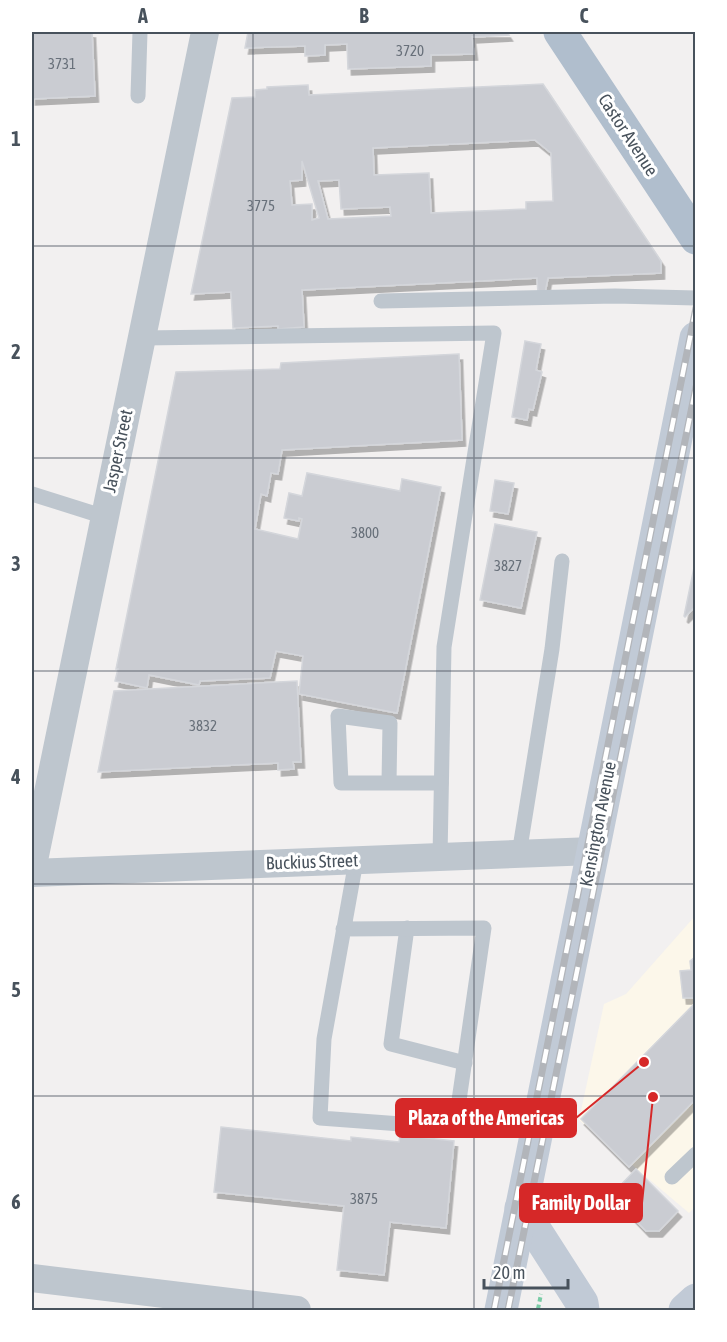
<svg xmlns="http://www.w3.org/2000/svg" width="727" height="1342" font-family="'Asap Condensed',sans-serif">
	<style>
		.commercial { fill: #fcf7ea }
		.building { fill: #caccd2; stroke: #d4d6db; stroke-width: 1.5; fill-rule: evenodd; filter: url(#shadow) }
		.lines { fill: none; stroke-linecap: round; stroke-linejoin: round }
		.path { stroke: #79cba5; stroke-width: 4; stroke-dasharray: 4.5 3; stroke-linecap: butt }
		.lane { stroke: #bec6ce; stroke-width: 15 }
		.street { stroke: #bec6ce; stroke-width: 28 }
		.secondary { stroke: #c1cad6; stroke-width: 33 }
		.primary { stroke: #b0becd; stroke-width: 33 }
		.rail-casing { stroke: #b2b5ba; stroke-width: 7 }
		.rail { stroke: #fff; stroke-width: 4.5; stroke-dasharray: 14; stroke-linecap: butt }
		.grid { fill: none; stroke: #48525c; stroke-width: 1.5; stroke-opacity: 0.55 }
		.labels { text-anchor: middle; stroke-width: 6; stroke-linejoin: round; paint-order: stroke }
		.number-label { font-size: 15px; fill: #68707a }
		.street-label { font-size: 18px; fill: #48525c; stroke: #fff }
		.leader { fill: none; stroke: #d62828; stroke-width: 2 }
		.callout-dot { fill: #d62828; stroke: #fff; stroke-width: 2 }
		.callout { fill: #d62828; stroke: #d62828; stroke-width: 2 }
		.callout-label { font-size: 20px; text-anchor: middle; font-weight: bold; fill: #fff }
		.neatline { fill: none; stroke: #48525c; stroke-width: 2 }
		.grid-label { font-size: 20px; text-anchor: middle; font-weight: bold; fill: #48525c }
	</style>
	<defs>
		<filter id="shadow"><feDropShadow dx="3.5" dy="6" stdDeviation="0" flood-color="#0004"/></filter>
	</defs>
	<rect width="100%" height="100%" fill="#f2f0f0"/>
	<path class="commercial" d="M695,916V1207L689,1213L579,1120L604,1004L626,994Z"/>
	<g class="building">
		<path d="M32,32H92L95,96L32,99Z"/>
		<path d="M248,32H507L509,35L472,37L474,54L431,55V66L348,69L347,44L325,45V55L305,56V46L245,48Z"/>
		<path d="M543,84L661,261V273L548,278L545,293L538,294L537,278L302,290L304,327L278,329V326L233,328L231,292L191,294L232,98L255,97V90L267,89V87L308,85L309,95ZM535,140L551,153L553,201L526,202V209L431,213L429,173L374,175L373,148ZM302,161L319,218L312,220V204L292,205L290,181L302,180ZM339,180L341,209L390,207L391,216L328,219L318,181Z"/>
		<path d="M525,341L541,344L536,370L542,372L533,410L529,409L527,420L512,417Z"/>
		<path d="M459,354L462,440L282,450L278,474L271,473L267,496L261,494L255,529L298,539L302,519L299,518V521L284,518L289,493L302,496L307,473L400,491L402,479L441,487L397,713L299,694L303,656L276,651L270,678L200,681L199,685L149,675L147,688L115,681L118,669H116L176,372L280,369L281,363Z"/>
		<path d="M495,480L514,483L508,514L490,511Z"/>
		<path d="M495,524L537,532L521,608L480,600Z"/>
		<path d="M696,558V606L685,617L684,616Z"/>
		<path d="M297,681L301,762H293L294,769L278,770V763L98,772L114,691Z"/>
		<path d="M696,956V998H683L680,971L691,970L690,961Z"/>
		<path d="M696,1002V1099L629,1167L581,1119Z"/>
		<path d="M221,1127L351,1141V1137L399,1142L400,1135L454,1141L446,1228L390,1222L384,1275L337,1270L344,1206L214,1192Z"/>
		<path d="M636,1169L678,1211L659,1231H646L611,1195Z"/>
	</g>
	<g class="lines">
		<path class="path" d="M538,1309L541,1294"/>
		<g class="lane">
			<path d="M138,96L140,32"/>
			<path d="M381,301L615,296L696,298"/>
			<path d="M142,338L494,333L444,647L440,857"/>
			<path d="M32,494L105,517"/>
			<path d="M389,783L390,723L338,716L341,783H441"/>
			<path d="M519,854L552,649L562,561"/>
			<path d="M407,928L391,1044L465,1063"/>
			<path d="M343,929L484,928L455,1128L320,1118L324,1039L356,861"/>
			<path d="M672,1177L696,1154"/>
		</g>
		<g class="street">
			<path d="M32,870L205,32"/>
			<path d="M32,873L593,851"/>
			<path d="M32,1278L297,1310"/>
		</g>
		<g class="secondary">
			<path d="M521,1208L582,1303L583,1310"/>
			<path d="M501,1310L696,338"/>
			<path d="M685,1310L696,1300"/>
		</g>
		<path class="primary" d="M560,32L696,238"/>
		<defs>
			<g id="rail">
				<path d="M494,1310L696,308"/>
				<path d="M508,1310L696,387"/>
			</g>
		</defs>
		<use href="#rail" class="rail-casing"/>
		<use href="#rail" class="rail"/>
	</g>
	<path class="grid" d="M253,32V1310M474,32V1310M32,246H696M32,458H696M32,671H696M32,884H696M32,1096H696"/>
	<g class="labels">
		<g class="number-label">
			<text x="410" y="56">3720</text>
			<text x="62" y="69">3731</text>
			<text x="261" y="211">3775</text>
			<text x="365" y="538">3800</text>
			<text x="508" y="571">3827</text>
			<text x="203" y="731">3832</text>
			<text x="364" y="1204">3875</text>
		</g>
		<g class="street-label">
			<text transform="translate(628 135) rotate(57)" y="6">Castor Avenue</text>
			<text transform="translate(118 451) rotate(-78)" y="6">Jasper Street</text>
			<text transform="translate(598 824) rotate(-79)" y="6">Kensington Avenue</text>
			<text transform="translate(312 862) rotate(-2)" y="6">Buckius Street</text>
		</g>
	</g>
	<path class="leader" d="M644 1062L576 1118M653 1097L642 1203"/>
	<g class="callout-dot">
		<circle cx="644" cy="1062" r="6"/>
		<circle cx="653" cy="1097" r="6"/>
	</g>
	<g class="callout">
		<rect x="396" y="1099" width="180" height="38" rx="6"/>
		<rect x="520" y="1184" width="122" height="38" rx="6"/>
	</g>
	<g class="callout-label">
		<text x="486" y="1125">Plaza of the Americas</text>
		<text x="581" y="1210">Family Dollar</text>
	</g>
	<rect width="727" height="1342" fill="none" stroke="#ffffff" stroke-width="66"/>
	<path d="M484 1279v9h84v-9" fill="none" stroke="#48525c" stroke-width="3"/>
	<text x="493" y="1279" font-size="18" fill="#48525c" stroke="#ffffff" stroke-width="4.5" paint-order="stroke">20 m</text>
	<rect x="33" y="33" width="661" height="1276" class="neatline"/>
	<g class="grid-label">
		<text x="143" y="23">A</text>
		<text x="364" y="23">B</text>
		<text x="584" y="23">C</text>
		<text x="16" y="146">1</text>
		<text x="16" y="359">2</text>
		<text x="16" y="571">3</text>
		<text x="16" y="784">4</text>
		<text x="16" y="997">5</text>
		<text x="16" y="1209">6</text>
	</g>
</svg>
